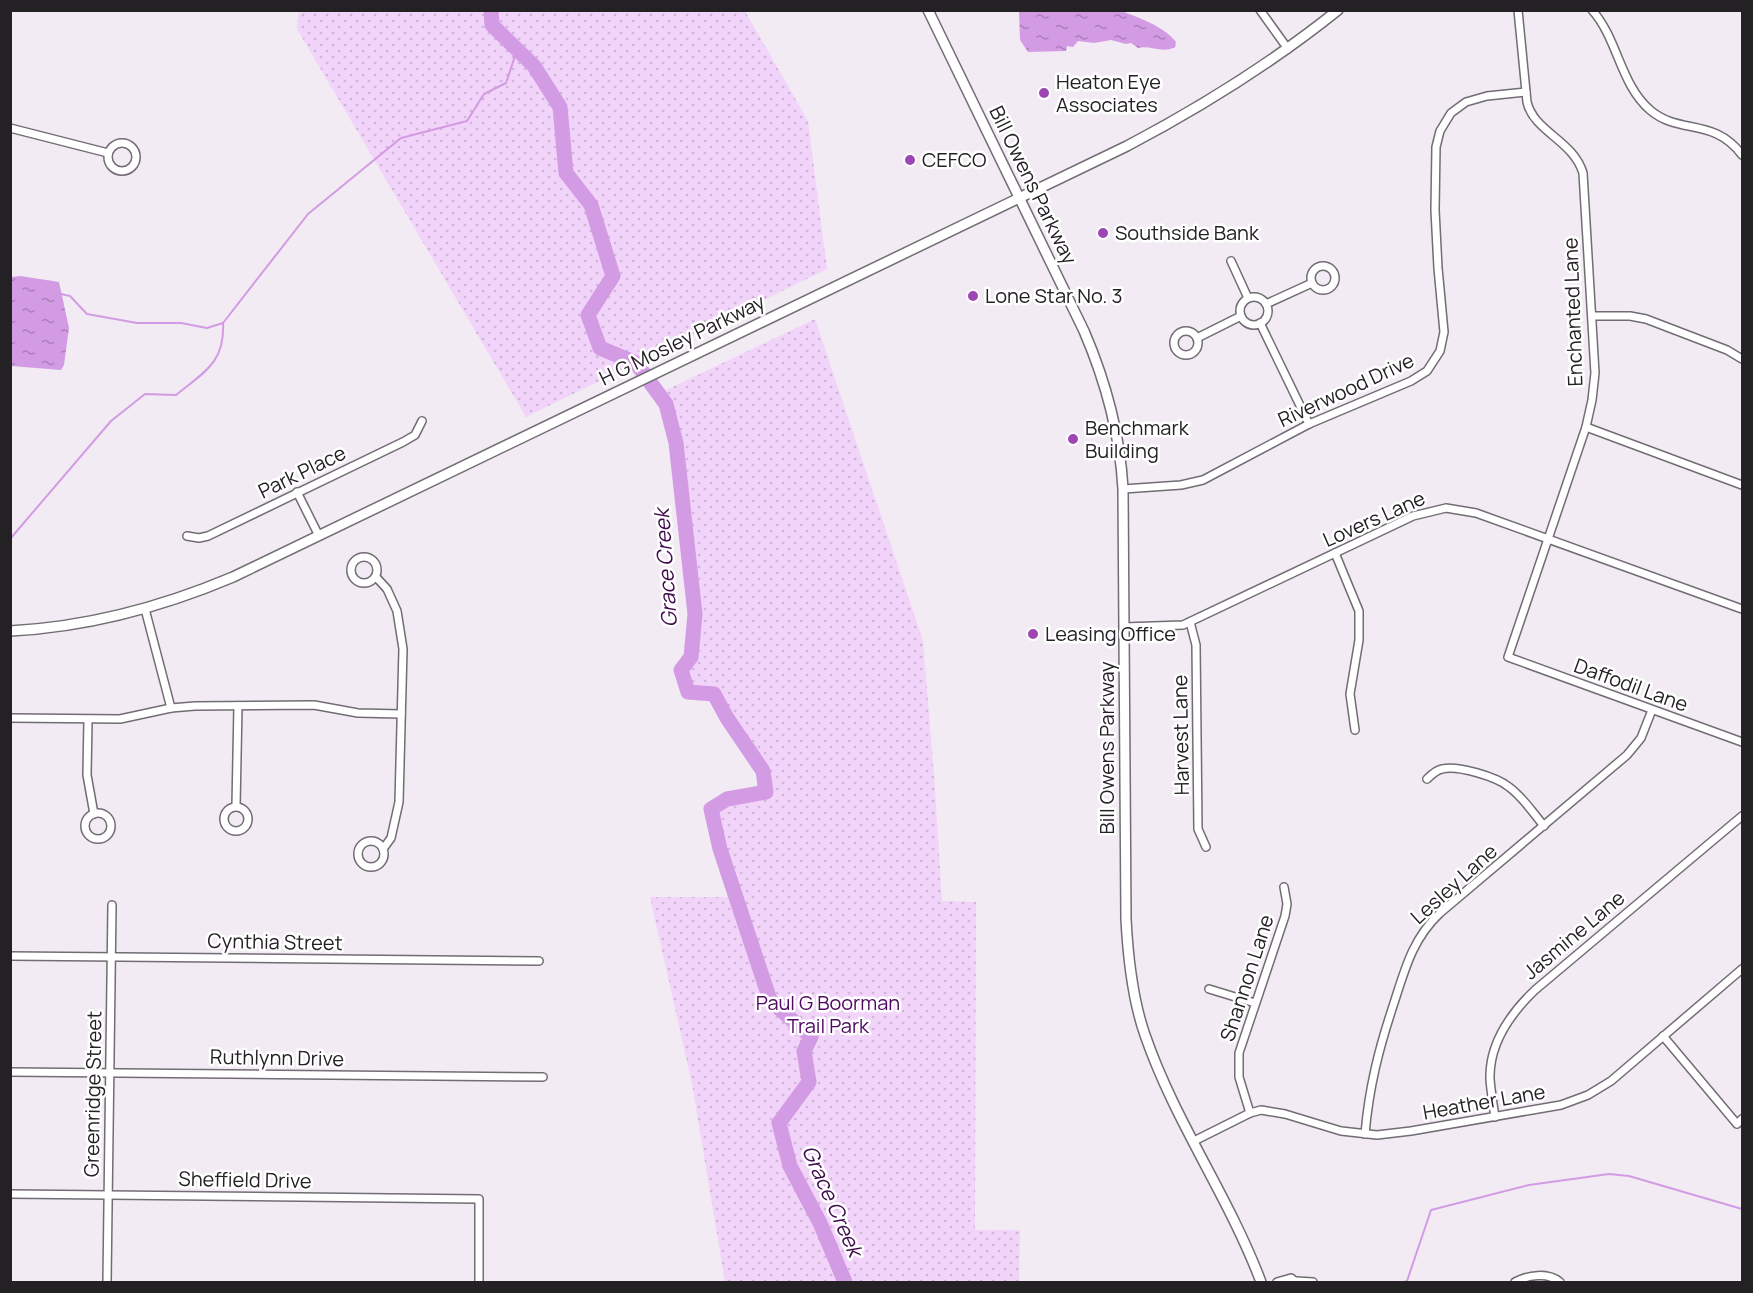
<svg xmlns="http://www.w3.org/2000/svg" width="1753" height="1293" font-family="Manrope,sans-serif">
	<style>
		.park { fill: url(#park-dots) }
		.water { fill: url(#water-ripples) }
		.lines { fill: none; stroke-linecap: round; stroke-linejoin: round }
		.stream { stroke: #d39be3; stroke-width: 2 }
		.river { stroke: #d39be3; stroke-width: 15 }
		.minor-casing { stroke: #726c74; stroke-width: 10 }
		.secondary-casing { stroke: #726c74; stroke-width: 12 }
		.minor { stroke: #fff; stroke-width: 7 }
		.secondary { stroke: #fff; stroke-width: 9 }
		.poi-dot { fill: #9d47b4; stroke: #fff; stroke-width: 2 }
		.labels { text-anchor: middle; stroke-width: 5; stroke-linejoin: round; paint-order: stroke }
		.poi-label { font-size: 20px; fill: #242124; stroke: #fff; text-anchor: start }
		.street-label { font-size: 20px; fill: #242124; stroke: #fff }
		.park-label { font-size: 20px; fill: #510862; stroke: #fff }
		.water-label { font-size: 21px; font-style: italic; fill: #400c4d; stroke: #fff }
	</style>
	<defs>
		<pattern id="park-dots" width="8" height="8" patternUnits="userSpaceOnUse" patternTransform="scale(1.5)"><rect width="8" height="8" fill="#f2d4fa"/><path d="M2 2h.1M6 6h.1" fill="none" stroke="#cfb6d6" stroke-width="1.8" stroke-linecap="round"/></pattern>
		<pattern id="water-ripples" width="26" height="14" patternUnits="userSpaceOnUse" patternTransform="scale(1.5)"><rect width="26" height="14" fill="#d39be3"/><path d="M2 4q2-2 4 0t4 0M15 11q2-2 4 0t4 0" fill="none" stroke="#ab7eb8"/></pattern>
	</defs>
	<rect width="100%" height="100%" fill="#f2ebf4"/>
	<g class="park">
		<path d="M299,11H745L808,121L827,269L526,417L297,29Z"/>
		<path d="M815,319L923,641L934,775L942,901L976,902L975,1230H1020L1019,1282H725L692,1084L650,897H736L720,849L711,809L727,799L766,791L763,771L727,718L714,694L688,692L681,670L691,657L695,614L676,443L666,405L658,394Z"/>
	</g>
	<g class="water">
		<path d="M1119,10C1137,17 1164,26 1176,42L1175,47C1162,54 1151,45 1138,48L1131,43L1126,44L1111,40L1094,43L1078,41L1073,47L1067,46L1066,51L1028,52L1020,40L1019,11Z"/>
		<path d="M20,276L59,282L69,328L64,365L61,370L11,366V277Z"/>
	</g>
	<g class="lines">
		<g class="stream">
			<path d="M61,294L70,296L87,314L137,323H181L207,328L223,323"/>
			<path d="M10,539L111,421L145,394L176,395C204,372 225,363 223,323L308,214L401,138L467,121L484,94L506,83L517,50"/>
			<path d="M1404,1282L1407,1281L1431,1210L1529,1185L1609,1174L1629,1176L1742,1209"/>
		</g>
		<path class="river" d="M491,10L492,25L534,66L560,107L566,173L591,205L613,276L588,315L600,348L636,363L666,404L676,443L695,614L691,657L681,670L688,692L714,694L727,718L763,771L766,792L727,799L711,809L720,849L770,1000L811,1037L804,1051L809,1082L779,1123L790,1166L820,1223L845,1282"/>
		<defs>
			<g id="minor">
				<path d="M1260,10L1288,49"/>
				<path d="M1518,10L1527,102C1534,132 1573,140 1583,173L1595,373L1592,400L1586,427L1508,657L1742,742"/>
				<path d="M1592,10C1618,39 1620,84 1650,110C1679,135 1714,117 1742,155"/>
				<path d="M10,128L108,153"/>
				<circle cx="122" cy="157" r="14"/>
				<path d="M1231,261L1248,298"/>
				<circle cx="1323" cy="278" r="12"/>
				<circle cx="1254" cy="311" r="14"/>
				<path d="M1266,304L1312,283"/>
				<path d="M1592,316H1630L1646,319L1727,350L1742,359"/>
				<path d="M1260,323L1309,424"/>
				<circle cx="1186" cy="343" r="12"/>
				<path d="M1197,338L1241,316"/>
				<path d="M1586,427L1742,485"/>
				<path d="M1123,489L1181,485L1203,480L1309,424L1411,381L1427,371L1440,351L1444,332L1438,268L1435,210L1436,147L1440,131L1451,113L1466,102L1487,96L1526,92"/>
				<path d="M297,492L319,536"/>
				<path d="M187,536L199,538L208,536L403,442L415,435L422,421"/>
				<path d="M1335,553L1359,611V640L1350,694L1355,730"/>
				<circle cx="364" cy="570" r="13"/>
				<path d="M376,577L387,589L397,611L403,649L399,802L391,838L383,849"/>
				<path d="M145,609L171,708"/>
				<path d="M1190,622L1196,645L1198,829L1206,847"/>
				<path d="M1124,627L1183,625L1413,516L1446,508L1476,513L1742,609"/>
				<path d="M10,718L120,719L171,708L195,706L314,705L358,713L401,714"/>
				<path d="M88,720L87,775L94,814"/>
				<path d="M1427,779C1431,775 1436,770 1442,769C1458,765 1497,777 1509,787C1523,797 1533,813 1544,826"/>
				<path d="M236,806L238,706"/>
				<circle cx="236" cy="819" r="12"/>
				<circle cx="98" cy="826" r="13"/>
				<circle cx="371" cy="854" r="13"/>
				<path d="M10,956L539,961"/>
				<path d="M1209,989L1255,1003"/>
				<path d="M1663,1036L1737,1124L1742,1119"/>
				<path d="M10,1072L543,1077"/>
				<path d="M1250,1113L1239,1077V1053L1285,916L1287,904L1284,887"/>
				<path d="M1495,1117C1493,1104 1491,1092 1490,1079C1489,1044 1511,1013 1535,990L1742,816"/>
				<path d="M1365,1134C1369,1087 1379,1048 1394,1003C1405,969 1413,938 1440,913L1627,755L1641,738L1652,710"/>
				<path d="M1194,1141L1250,1113L1261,1110L1285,1114L1341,1131L1377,1135L1411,1131L1561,1105L1588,1095L1611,1081L1742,969"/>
				<path d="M10,1194L479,1199V1282"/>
				<path d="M1296,1281L1313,1282"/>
				<path d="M107,1282L112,905"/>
				<path d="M1277,1282L1291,1278L1296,1282"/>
				<path d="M1515,1282C1528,1275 1548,1272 1560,1282"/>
			</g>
			<g id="secondary">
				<path d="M928,10L1084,331C1106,382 1120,434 1123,489L1126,919C1128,958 1132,998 1145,1035C1175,1122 1229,1197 1261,1282"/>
				<path d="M10,631C88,627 162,607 233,577L1127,146C1201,107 1272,63 1338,10"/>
			</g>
		</defs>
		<use href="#minor" class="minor-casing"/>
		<use href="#secondary" class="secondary-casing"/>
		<use href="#minor" class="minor"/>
		<use href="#secondary" class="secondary"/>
	</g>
	<g class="poi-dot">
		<circle cx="1044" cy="93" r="6"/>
		<circle cx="910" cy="160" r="6"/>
		<circle cx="1103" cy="233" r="6"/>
		<circle cx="973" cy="296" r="6"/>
		<circle cx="1073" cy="439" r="6"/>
		<circle cx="1033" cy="634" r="6"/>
	</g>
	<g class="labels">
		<g class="poi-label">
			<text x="1056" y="89">Heaton Eye<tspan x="1056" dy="23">Associates</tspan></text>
			<text x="922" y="167">CEFCO</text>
			<text x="1115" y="240">Southside Bank</text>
			<text x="985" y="303">Lone Star No. 3</text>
			<text x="1085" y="435">Benchmark<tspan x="1085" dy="23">Building</tspan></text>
			<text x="1045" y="641">Leasing Office</text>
		</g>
		<g class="street-label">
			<text transform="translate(1033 185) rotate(64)" y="7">Bill Owens Parkway</text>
			<text transform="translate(1573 312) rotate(-92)" y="7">Enchanted Lane</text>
			<text transform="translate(682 340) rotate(-26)" y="7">H G Mosley Parkway</text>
			<text transform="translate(1346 390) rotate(-25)" y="7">Riverwood Drive</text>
			<text transform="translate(302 472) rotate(-26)" y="7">Park Place</text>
			<text transform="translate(1374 519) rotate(-24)" y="7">Lovers Lane</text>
			<text transform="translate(1631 685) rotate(20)" y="7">Daffodil Lane</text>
			<text transform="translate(1181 735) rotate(-91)" y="7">Harvest Lane</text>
			<text transform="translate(1107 748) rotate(-90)" y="7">Bill Owens Parkway</text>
			<text transform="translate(1454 884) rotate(-42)" y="7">Lesley Lane</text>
			<text transform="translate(1574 935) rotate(-40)" y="7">Jasmine Lane</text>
			<text transform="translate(275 942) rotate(1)" y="7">Cynthia Street</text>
			<text transform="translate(1247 978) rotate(-72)" y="7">Shannon Lane</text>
			<text transform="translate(277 1058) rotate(1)" y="7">Ruthlynn Drive</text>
			<text transform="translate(93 1094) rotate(-89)" y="7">Greenridge Street</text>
			<text transform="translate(1484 1102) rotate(-10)" y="7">Heather Lane</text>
			<text transform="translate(245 1180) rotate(1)" y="7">Sheffield Drive</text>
		</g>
		<g class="park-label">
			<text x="828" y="1010">Paul G Boorman<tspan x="828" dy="23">Trail Park</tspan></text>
		</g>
		<g class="water-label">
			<text transform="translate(666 568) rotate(-94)" y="7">Grace Creek</text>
			<text transform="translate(832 1201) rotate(66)" y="7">Grace Creek</text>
		</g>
	</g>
	<rect width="1753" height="1293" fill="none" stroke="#242124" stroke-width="24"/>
</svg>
